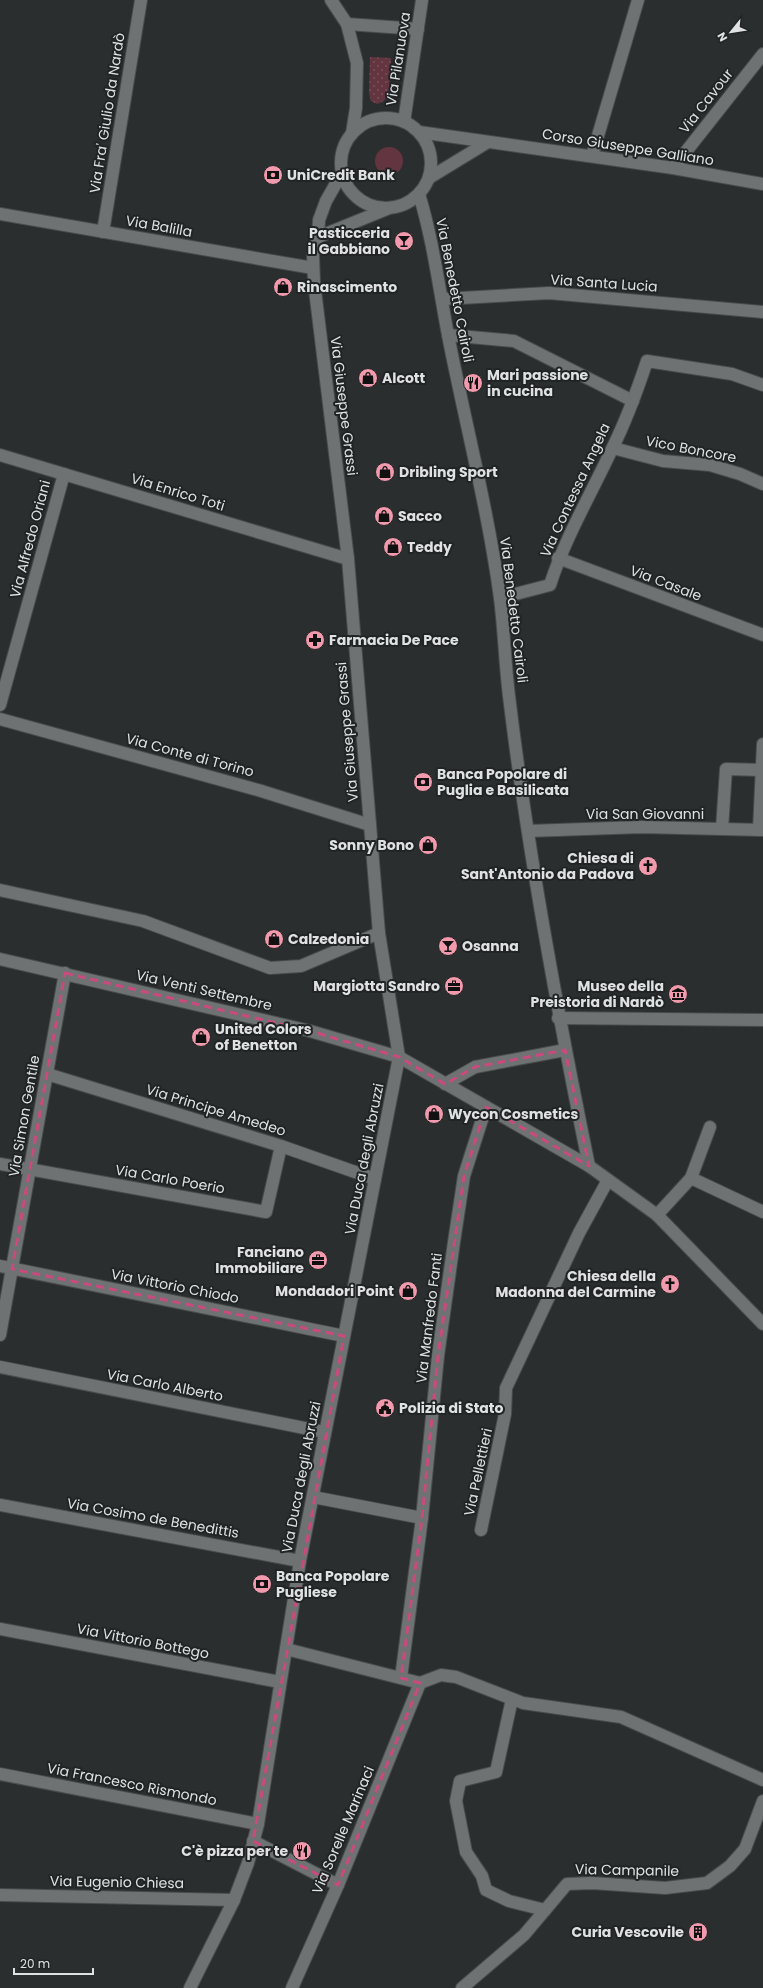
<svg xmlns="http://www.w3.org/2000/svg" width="763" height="1988" font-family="Poppins,sans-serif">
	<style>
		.grass { fill: #633540 }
		.park { fill: url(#park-dots) }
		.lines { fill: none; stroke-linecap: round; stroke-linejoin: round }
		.minor-casing { stroke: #484b4c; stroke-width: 14 }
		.minor { stroke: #6f7273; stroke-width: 12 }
		.marked { fill: none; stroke: #c94a7d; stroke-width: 3; stroke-dasharray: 8 5; stroke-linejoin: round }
		.labels { text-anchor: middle; stroke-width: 4; stroke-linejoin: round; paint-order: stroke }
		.street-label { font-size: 14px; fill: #dfe1e2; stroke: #212425 }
		.poi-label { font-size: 14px; font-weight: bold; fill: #dfe1e2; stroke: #212425; text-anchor: start }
	</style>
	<defs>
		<pattern id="park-dots" width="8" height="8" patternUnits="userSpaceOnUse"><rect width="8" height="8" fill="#633540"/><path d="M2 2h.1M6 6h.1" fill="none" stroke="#79525b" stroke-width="1.8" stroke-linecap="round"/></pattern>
	</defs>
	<rect width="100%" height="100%" fill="#2b2e2f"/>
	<circle class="grass" cx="389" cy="161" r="14"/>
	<path class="park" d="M370,57L391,58L389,92L384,101L377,104L371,101L369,93Z"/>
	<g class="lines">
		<defs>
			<g id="minor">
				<path d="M331,0L347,24L357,63L356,108L352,133"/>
				<path d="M347,24L418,29"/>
				<circle cx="386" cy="163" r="45"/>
				<path d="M404,122L422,0"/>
				<path d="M419,132L673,168L763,184"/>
				<path d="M592,156L638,0"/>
				<path d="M673,168L763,54"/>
				<path d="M429,178L488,142"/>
				<path d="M419,194C433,240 439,288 448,335C465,422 488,509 500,598C504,630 505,663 509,696C528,854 557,1010 589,1166"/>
				<path d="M0,214L313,268"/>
				<path d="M103,232L141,0"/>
				<path d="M318,237L387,209"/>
				<path d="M443,299L549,293L763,312"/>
				<path d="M448,335L514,341L633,401"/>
				<path d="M613,448L663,461L710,465L740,474L763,484"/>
				<path d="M0,455L348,559"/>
				<path d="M558,558L763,635"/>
				<path d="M500,598L550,585C565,538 591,494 612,449C626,421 637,391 647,361L732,374L763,385"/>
				<path d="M0,705L64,474"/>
				<path d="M0,719L258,790L370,825"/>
				<path d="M722,829L726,769L762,770"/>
				<path d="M759,830L763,744"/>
				<path d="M528,831L642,827L763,830"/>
				<path d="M0,890L143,921L270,968L301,966L379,933"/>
				<path d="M0,959L310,1031L399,1057L589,1166L657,1215L763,1324"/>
				<path d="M558,1018L763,1020"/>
				<path d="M47,1074L281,1146L375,1179"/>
				<path d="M445,1084L475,1067L565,1050"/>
				<path d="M0,1164L266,1212L281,1146"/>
				<path d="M691,1178L710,1127"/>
				<path d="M657,1215L691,1178L763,1212"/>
				<path d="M0,1266L344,1336"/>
				<path d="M0,1335L65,973"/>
				<path d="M0,1367L324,1432"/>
				<path d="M313,1497L422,1518"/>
				<path d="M0,1505L300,1561"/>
				<path d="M481,1530L505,1414L506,1388L579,1233L608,1180"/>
				<path d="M0,1629L280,1682"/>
				<path d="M286,1649L420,1683L441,1675L456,1677L523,1703L621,1717L763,1780"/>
				<path d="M401,1678L422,1518L438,1356L454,1242L464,1176L486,1107"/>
				<path d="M512,1699L496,1772L460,1781L456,1801L466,1852L482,1876L486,1890L509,1901L545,1910"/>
				<path d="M0,1774L258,1824"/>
				<path d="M253,1841L338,1885"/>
				<path d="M0,1895L234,1900"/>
				<path d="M190,1988L234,1900L248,1863L258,1824L300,1561L399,1057L379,933L348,559L314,282L313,255L318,237L319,220L326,201L342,173"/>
				<path d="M292,1988L338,1885L420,1683"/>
				<path d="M462,1988L524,1935L567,1884L592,1883L665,1888L707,1883L730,1866L745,1849L763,1801"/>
			</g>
		</defs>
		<use href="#minor" class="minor-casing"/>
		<use href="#minor" class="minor"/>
	</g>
	<path class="marked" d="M65,973L310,1031L399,1057L445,1084L475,1067L565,1050L589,1166L486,1107L464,1176L438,1356L422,1518L401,1678L420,1683L338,1885L253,1841L344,1336L12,1269Z"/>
	<defs>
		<symbol id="bank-disc" viewBox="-11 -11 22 22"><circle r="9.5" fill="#f29aad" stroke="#212425"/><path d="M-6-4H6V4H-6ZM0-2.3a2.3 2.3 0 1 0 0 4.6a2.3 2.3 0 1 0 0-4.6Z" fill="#111"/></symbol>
		<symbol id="bar-disc" viewBox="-11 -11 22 22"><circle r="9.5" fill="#f29aad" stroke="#212425"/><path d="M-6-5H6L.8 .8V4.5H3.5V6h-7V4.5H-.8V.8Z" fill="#111"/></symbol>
		<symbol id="shop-disc" viewBox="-11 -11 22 22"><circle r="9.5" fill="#f29aad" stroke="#212425"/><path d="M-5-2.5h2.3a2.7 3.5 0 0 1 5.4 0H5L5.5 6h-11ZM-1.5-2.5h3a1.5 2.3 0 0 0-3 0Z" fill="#111"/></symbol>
		<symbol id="restaurant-disc" viewBox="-11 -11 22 22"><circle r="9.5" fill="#f29aad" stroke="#212425"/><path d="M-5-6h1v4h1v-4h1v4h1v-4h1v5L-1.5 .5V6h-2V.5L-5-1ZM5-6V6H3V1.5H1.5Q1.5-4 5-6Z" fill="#111"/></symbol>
		<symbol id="pharmacy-disc" viewBox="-11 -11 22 22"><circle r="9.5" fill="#f29aad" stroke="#212425"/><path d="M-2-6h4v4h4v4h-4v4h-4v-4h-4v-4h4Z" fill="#111"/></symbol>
		<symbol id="church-disc" viewBox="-11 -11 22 22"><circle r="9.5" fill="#f29aad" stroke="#212425"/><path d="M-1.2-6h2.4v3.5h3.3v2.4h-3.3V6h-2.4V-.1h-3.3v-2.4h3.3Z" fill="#111"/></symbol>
		<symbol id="office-disc" viewBox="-11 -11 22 22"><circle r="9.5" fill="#f29aad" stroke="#212425"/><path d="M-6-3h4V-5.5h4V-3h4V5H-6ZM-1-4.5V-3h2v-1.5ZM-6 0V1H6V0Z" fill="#111"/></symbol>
		<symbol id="museum-disc" viewBox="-11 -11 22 22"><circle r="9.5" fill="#f29aad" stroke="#212425"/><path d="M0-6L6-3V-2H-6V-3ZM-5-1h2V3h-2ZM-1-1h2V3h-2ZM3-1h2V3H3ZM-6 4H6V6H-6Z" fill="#111"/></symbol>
		<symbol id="civic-disc" viewBox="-11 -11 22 22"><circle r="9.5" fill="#f29aad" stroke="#212425"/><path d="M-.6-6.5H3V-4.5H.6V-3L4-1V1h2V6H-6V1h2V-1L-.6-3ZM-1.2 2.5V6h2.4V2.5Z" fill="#111"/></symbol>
		<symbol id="building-disc" viewBox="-11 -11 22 22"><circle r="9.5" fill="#f29aad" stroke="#212425"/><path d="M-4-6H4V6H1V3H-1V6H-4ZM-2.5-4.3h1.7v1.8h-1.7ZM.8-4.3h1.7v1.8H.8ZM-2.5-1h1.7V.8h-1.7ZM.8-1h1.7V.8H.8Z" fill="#111"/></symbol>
	</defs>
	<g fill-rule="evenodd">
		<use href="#bank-disc" x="262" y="164" width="22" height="22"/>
		<use href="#bar-disc" x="393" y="230" width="22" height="22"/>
		<use href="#shop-disc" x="272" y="276" width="22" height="22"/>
		<use href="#shop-disc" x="357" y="367" width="22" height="22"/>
		<use href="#restaurant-disc" x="462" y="372" width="22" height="22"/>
		<use href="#shop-disc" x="374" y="461" width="22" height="22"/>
		<use href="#shop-disc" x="373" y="505" width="22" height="22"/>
		<use href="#shop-disc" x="382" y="536" width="22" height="22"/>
		<use href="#pharmacy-disc" x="304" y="629" width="22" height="22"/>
		<use href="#bank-disc" x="412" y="771" width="22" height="22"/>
		<use href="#shop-disc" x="417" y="834" width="22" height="22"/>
		<use href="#church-disc" x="637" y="855" width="22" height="22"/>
		<use href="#shop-disc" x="263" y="928" width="22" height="22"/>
		<use href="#bar-disc" x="437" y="935" width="22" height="22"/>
		<use href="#office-disc" x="443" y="975" width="22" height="22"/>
		<use href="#museum-disc" x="667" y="983" width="22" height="22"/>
		<use href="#shop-disc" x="190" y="1026" width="22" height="22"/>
		<use href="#shop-disc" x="423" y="1103" width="22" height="22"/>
		<use href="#office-disc" x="307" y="1249" width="22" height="22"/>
		<use href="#church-disc" x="659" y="1273" width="22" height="22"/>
		<use href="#shop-disc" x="397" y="1280" width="22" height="22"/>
		<use href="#civic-disc" x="374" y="1397" width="22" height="22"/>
		<use href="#bank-disc" x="251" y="1573" width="22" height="22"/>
		<use href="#restaurant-disc" x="291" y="1840" width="22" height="22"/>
		<use href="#building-disc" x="687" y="1921" width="22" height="22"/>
	</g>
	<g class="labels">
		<g class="street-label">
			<text transform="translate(398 59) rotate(-81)" y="5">Via Pilanuova</text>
			<text transform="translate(706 101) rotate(-52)" y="5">Via Cavour</text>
			<text transform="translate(107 113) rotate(-81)" y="5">Via Fra' Giulio da Nardò</text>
			<text transform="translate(628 147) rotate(9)" y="5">Corso Giuseppe Galliano</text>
			<text transform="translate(159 226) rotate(10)" y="5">Via Balilla</text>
			<text transform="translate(604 283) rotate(4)" y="5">Via Santa Lucia</text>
			<text transform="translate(455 290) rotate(79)" y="5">Via Benedetto Cairoli</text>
			<text transform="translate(344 406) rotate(83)" y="5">Via Giuseppe Grassi</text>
			<text transform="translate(691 449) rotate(11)" y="5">Vico Boncore</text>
			<text transform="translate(575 490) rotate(-65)" y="5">Via Contessa Angela</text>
			<text transform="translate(178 492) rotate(17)" y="5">Via Enrico Toti</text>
			<text transform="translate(30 539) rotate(-75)" y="5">Via Alfredo Oriani</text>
			<text transform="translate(666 583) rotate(21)" y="5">Via Casale</text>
			<text transform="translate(514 610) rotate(83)" y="5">Via Benedetto Cairoli</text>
			<text transform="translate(347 732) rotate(-95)" y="5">Via Giuseppe Grassi</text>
			<text transform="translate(190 755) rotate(15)" y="5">Via Conte di Torino</text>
			<text x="645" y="819">Via San Giovanni</text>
			<text transform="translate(204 990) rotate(13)" y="5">Via Venti Settembre</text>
			<text transform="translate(216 1110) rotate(17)" y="5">Via Principe Amedeo</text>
			<text transform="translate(24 1116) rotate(-80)" y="5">Via Simon Gentile</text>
			<text transform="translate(364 1159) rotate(-79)" y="5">Via Duca degli Abruzzi</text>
			<text transform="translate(170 1179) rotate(10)" y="5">Via Carlo Poerio</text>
			<text transform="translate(175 1286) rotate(11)" y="5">Via Vittorio Chiodo</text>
			<text transform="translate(429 1318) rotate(-83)" y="5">Via Manfredo Fanti</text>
			<text transform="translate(165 1385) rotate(11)" y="5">Via Carlo Alberto</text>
			<text transform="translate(478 1472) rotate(-78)" y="5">Via Pellettieri</text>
			<text transform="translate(301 1477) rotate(-79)" y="5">Via Duca degli Abruzzi</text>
			<text transform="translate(153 1518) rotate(10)" y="5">Via Cosimo de Benedittis</text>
			<text transform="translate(143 1641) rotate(11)" y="5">Via Vittorio Bottego</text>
			<text transform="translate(132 1784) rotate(11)" y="5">Via Francesco Rismondo</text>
			<text transform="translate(343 1830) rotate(-67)" y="5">Via Sorelle Marinaci</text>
			<text transform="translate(627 1870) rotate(1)" y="5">Via Campanile</text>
			<text transform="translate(117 1882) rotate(1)" y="5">Via Eugenio Chiesa</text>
		</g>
		<g class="poi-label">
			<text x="287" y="180">UniCredit Bank</text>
			<text x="390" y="238" text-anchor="end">Pasticceria<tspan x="390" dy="16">il Gabbiano</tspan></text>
			<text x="297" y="292">Rinascimento</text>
			<text x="487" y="380">Mari passione<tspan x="487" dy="16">in cucina</tspan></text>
			<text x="382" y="383">Alcott</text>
			<text x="399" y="477">Dribling Sport</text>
			<text x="398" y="521">Sacco</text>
			<text x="407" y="552">Teddy</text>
			<text x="329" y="645">Farmacia De Pace</text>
			<text x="437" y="779">Banca Popolare di<tspan x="437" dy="16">Puglia e Basilicata</tspan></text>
			<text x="414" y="850" text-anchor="end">Sonny Bono</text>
			<text x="634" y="863" text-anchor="end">Chiesa di<tspan x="634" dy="16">Sant'Antonio da Padova</tspan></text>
			<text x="288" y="944">Calzedonia</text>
			<text x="462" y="951">Osanna</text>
			<text x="440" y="991" text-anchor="end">Margiotta Sandro</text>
			<text x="664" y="991" text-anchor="end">Museo della<tspan x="664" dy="16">Preistoria di Nardò</tspan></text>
			<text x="215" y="1034">United Colors<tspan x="215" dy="16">of Benetton</tspan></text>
			<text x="448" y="1119">Wycon Cosmetics</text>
			<text x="304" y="1257" text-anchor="end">Fanciano<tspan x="304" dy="16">Immobiliare</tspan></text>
			<text x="656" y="1281" text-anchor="end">Chiesa della<tspan x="656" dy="16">Madonna del Carmine</tspan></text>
			<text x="394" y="1296" text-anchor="end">Mondadori Point</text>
			<text x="399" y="1413">Polizia di Stato</text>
			<text x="276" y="1581">Banca Popolare<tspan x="276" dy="16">Pugliese</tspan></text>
			<text x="288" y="1856" text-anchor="end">C'è pizza per te</text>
			<text x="684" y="1937" text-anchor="end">Curia Vescovile</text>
		</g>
	</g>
	<g transform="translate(731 32) rotate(240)" stroke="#212425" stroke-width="3" paint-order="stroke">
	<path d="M0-3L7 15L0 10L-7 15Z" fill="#dfe1e2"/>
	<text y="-6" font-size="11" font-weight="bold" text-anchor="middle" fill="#dfe1e2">N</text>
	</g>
	<path d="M14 1968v6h79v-6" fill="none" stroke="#dfe1e2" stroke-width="2"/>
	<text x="20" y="1968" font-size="12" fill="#dfe1e2" stroke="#212425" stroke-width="3" paint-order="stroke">20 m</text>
</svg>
